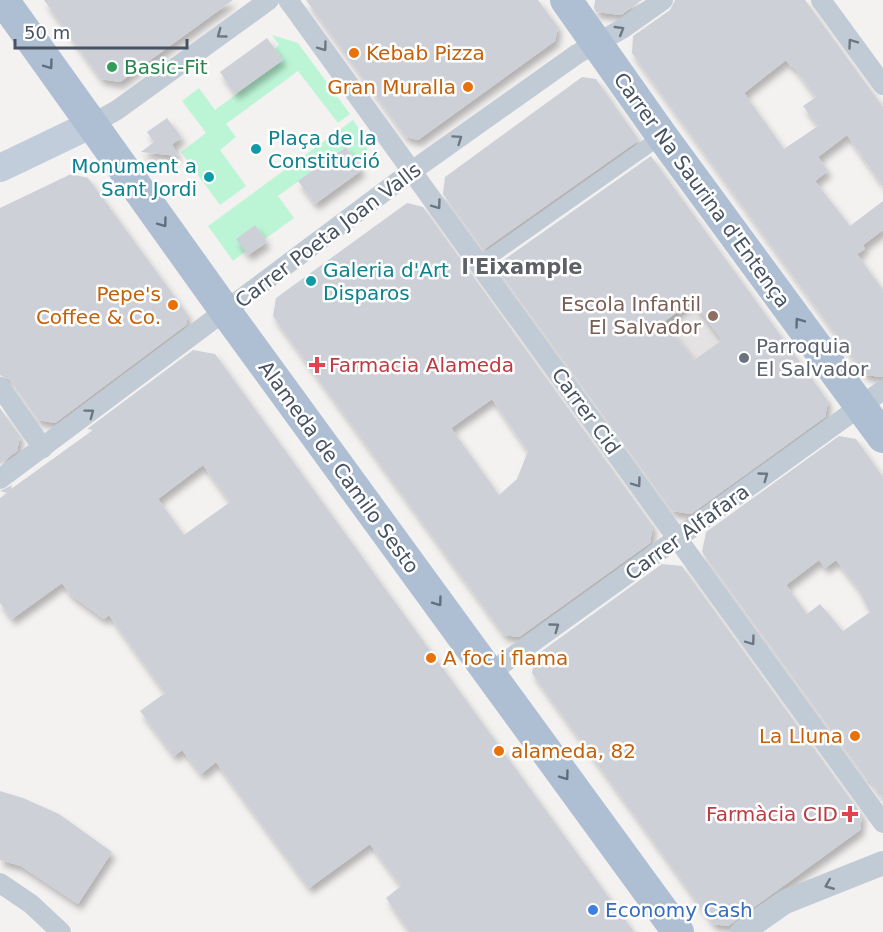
<svg xmlns="http://www.w3.org/2000/svg" width="883" height="932" font-family="'DejaVu Sans',sans-serif">
	<style>
		.education { fill: #e5e2e3 }
		.green { fill: #bcf5d6 }
		.building { fill: #cdd0d7; fill-rule: evenodd; filter: url(#shadow) }
		.lines { fill: none; stroke-linecap: round; stroke-linejoin: round }
		.pedestrian { stroke: #c1cbd5; stroke-width: 15 }
		.minor { stroke: #c1cbd5; stroke-width: 20 }
		.tertiary { stroke: #c1cbd5; stroke-width: 24 }
		.secondary { stroke: #c2cddc; stroke-width: 28 }
		.primary { stroke: #aebfd3; stroke-width: 32 }
		.oneway { stroke: #6c7784 }
		.oneway2 { stroke: #616e7e }
		.food-dot { fill: #e8710a; stroke: #fff; stroke-width: 2 }
		.leisure-dot { fill: #2e9e5b; stroke: #fff; stroke-width: 2 }
		.culture-dot { fill: #0f9aa8; stroke: #fff; stroke-width: 2 }
		.education-dot { fill: #8d6e63; stroke: #fff; stroke-width: 2 }
		.worship-dot { fill: #6b7280; stroke: #fff; stroke-width: 2 }
		.health-dot { fill: #e0444e; stroke: #fff; stroke-width: 2 }
		.shop-dot { fill: #3f7fe0; stroke: #fff; stroke-width: 2 }
		.labels { text-anchor: middle; stroke-width: 5; stroke-linejoin: round; paint-order: stroke }
		.food-label { font-size: 20px; fill: #c56008; stroke: #fff; text-anchor: start }
		.leisure-label { font-size: 20px; fill: #27864d; stroke: #fff; text-anchor: start }
		.culture-label { font-size: 20px; fill: #0d838f; stroke: #fff; text-anchor: start }
		.street-label { font-size: 20px; fill: #475362; stroke: #fff }
		.education-label { font-size: 20px; fill: #785e54; stroke: #fff; text-anchor: end }
		.worship-label { font-size: 20px; fill: #5b616d; stroke: #fff; text-anchor: start }
		.health-label { font-size: 20px; fill: #be3a42; stroke: #fff; text-anchor: start }
		.shop-label { font-size: 20px; fill: #366cbe; stroke: #fff; text-anchor: start }
		.neighbourhood-label { font-size: 21px; font-weight: bold; fill: #5d6167; stroke: #fff }
	</style>
	<defs>
		<filter id="shadow"><feDropShadow dx="3.5" dy="6" stdDeviation="3" flood-color="#0004"/></filter>
	</defs>
	<rect width="100%" height="100%" fill="#f4f1f1"/>
	<path class="education" d="M734,271L763,311L694,360L664,322Z"/>
	<g class="green">
		<path d="M272,35L298,43L350,114L338,123L298,71L226,124L236,137L220,150L246,186L220,205L181,152L206,133L182,101L199,88L215,110L282,60L275,49L279,45Z"/>
		<path d="M353,120L368,141L366,165L358,154L353,157L346,147L278,196L294,218L265,239L255,226L245,252L233,261L208,226Z"/>
	</g>
	<g class="building">
		<path d="M44,0H233L120,82L101,79Z"/>
		<path d="M306,0H538L558,27L555,41L418,140L406,137Z"/>
		<path d="M595,0H642L621,15L596,12L594,8Z"/>
		<path d="M675,0H805L883,107V186L847,135L818,157L828,171L815,181L850,226L883,201V230L863,245L865,249L857,254L883,290V377L865,375L632,53L633,36L670,10ZM786,60L791,67L793,66L816,97L803,106L818,126L784,149L744,93Z"/>
		<path d="M267,38L283,60L235,94L220,72Z"/>
		<path d="M582,77L596,79L639,140L483,250L443,194L445,177Z"/>
		<path d="M167,118L182,138L172,144L178,156L141,152L154,142L147,132Z"/>
		<path d="M346,147L362,170L315,204L298,181Z"/>
		<path d="M651,156L828,401L825,417L691,514L672,511L495,266ZM692,301L722,340L694,360L664,322Z"/>
		<path d="M71,174L88,178L188,315L186,325L55,423L38,420L10,380L0,375V208Z"/>
		<path d="M407,203L423,207L653,526L650,543L519,637L504,635L273,316L276,298ZM492,399L528,451L517,479L499,495L451,428Z"/>
		<path d="M255,225L267,242L248,255L236,239Z"/>
		<path d="M193,350L215,354L634,932H410L386,898L401,886L370,844L309,888L216,762L201,774L182,750L174,756L140,711L165,693L109,615L104,619L71,595L62,583L12,619L0,603V498L7,493L0,491L12,485L11,489L93,430L87,429ZM203,465L230,502L184,535L158,499Z"/>
		<path d="M0,408L20,436L17,451L0,464Z"/>
		<path d="M839,436L856,439L883,477V799L868,778V781L702,552L706,532ZM819,560L825,568L836,560L858,588L870,612L843,631L820,604L807,614L786,585Z"/>
		<path d="M662,564L682,566L862,815L860,830L728,926L713,924L532,673L535,656Z"/>
		<path d="M0,791L23,798L59,814L112,852L78,904L21,866L0,860Z"/>
	</g>
	<g class="lines">
		<path class="pedestrian" d="M480,264L662,136"/>
		<g class="minor">
			<path d="M288,0L883,823"/>
			<path d="M821,0L883,85"/>
			<path d="M92,124L117,110L269,0"/>
			<path d="M0,387L43,448"/>
			<path d="M0,479L412,171L577,54L622,29L663,0"/>
			<path d="M490,673L883,390"/>
			<path d="M0,883L31,904L61,932"/>
		</g>
		<path class="tertiary" d="M742,932L785,902L883,863"/>
		<path class="secondary" d="M0,168L92,124"/>
		<g class="primary">
			<path d="M3,0L226,312L678,932"/>
			<path d="M566,0L662,136L883,437"/>
		</g>
	</g>
	<defs><path id="oneway-chevron" d="M-2-3.5L2.5 0L-2 3.5" fill="none" stroke-width="1.6" stroke-linecap="round" stroke-linejoin="round" transform="scale(1.5)"/></defs>
	<g class="oneway">
		<use href="#oneway-chevron" transform="translate(620 30) rotate(-31)"/>
		<use href="#oneway-chevron" transform="translate(221 34) rotate(144)"/>
		<use href="#oneway-chevron" transform="translate(852 43) rotate(-126)"/>
		<use href="#oneway-chevron" transform="translate(323 47) rotate(54)"/>
		<use href="#oneway-chevron" transform="translate(458 139) rotate(-35)"/>
		<use href="#oneway-chevron" transform="translate(437 205) rotate(54)"/>
		<use href="#oneway-chevron" transform="translate(90 413) rotate(-37)"/>
		<use href="#oneway-chevron" transform="translate(764 476) rotate(-36)"/>
		<use href="#oneway-chevron" transform="translate(637 483) rotate(54)"/>
		<use href="#oneway-chevron" transform="translate(555 627) rotate(-36)"/>
		<use href="#oneway-chevron" transform="translate(751 641) rotate(54)"/>
		<use href="#oneway-chevron" transform="translate(829 885) rotate(158)"/>
	</g>
	<g class="oneway2">
		<use href="#oneway-chevron" transform="translate(49 65) rotate(54)"/>
		<use href="#oneway-chevron" transform="translate(163 223) rotate(54)"/>
		<use href="#oneway-chevron" transform="translate(799 322) rotate(-126)"/>
		<use href="#oneway-chevron" transform="translate(438 602) rotate(54)"/>
		<use href="#oneway-chevron" transform="translate(565 776) rotate(54)"/>
	</g>
	<g class="food-dot">
		<circle cx="354" cy="53" r="6"/>
		<circle cx="468" cy="87" r="6"/>
		<circle cx="173" cy="305" r="6"/>
		<circle cx="431" cy="658" r="6"/>
		<circle cx="855" cy="736" r="6"/>
		<circle cx="499" cy="751" r="6"/>
	</g>
	<circle class="leisure-dot" cx="112" cy="67" r="6"/>
	<g class="culture-dot">
		<circle cx="256" cy="149" r="6"/>
		<circle cx="209" cy="177" r="6"/>
		<circle cx="311" cy="281" r="6"/>
	</g>
	<circle class="education-dot" cx="713" cy="316" r="6"/>
	<circle class="worship-dot" cx="744" cy="358" r="6"/>
	<g class="health-dot">
		<path d="M314 356h6v6h6v6h-6v6h-6v-6h-6v-6h6z"/>
		<path d="M847 805h6v6h6v6h-6v6h-6v-6h-6v-6h6z"/>
	</g>
	<circle class="shop-dot" cx="593" cy="910" r="6"/>
	<g class="labels">
		<g class="food-label">
			<text x="366" y="60">Kebab Pizza</text>
			<text x="456" y="94" text-anchor="end">Gran Muralla</text>
			<text x="161" y="301" text-anchor="end">Pepe's<tspan x="161" dy="23">Coffee &amp; Co.</tspan></text>
			<text x="443" y="665">A foc i flama</text>
			<text x="843" y="743" text-anchor="end">La Lluna</text>
			<text x="511" y="758">alameda, 82</text>
		</g>
		<g class="leisure-label">
			<text x="124" y="74">Basic-Fit</text>
		</g>
		<g class="culture-label">
			<text x="268" y="145">Plaça de la<tspan x="268" dy="23">Constitució</tspan></text>
			<text x="197" y="173" text-anchor="end">Monument a<tspan x="197" dy="23">Sant Jordi</tspan></text>
			<text x="323" y="277">Galeria d'Art<tspan x="323" dy="23">Disparos</tspan></text>
		</g>
		<g class="street-label">
			<text transform="translate(702 190) rotate(54)" y="7">Carrer Na Saurina d'Entença</text>
			<text transform="translate(328 235) rotate(-37)" y="7">Carrer Poeta Joan Valls</text>
			<text transform="translate(586 411) rotate(54)" y="7">Carrer Cid</text>
			<text transform="translate(339 467) rotate(54)" y="7">Alameda de Camilo Sesto</text>
			<text transform="translate(687 532) rotate(-36)" y="7">Carrer Alfafara</text>
		</g>
		<g class="education-label">
			<text x="701" y="311">Escola Infantil<tspan x="701" dy="23">El Salvador</tspan></text>
		</g>
		<g class="worship-label">
			<text x="756" y="353">Parroquia<tspan x="756" dy="23">El Salvador</tspan></text>
		</g>
		<g class="health-label">
			<text x="329" y="372">Farmacia Alameda</text>
			<text x="838" y="821" text-anchor="end">Farmàcia CID</text>
		</g>
		<g class="shop-label">
			<text x="605" y="917">Economy Cash</text>
		</g>
		<g class="neighbourhood-label">
			<text x="522" y="274">l'Eixample</text>
		</g>
	</g>
	<path d="M15 39v9h172v-9" fill="none" stroke="#475362" stroke-width="3"/>
	<text x="24" y="39" font-size="18" fill="#475362" stroke="#ffffff" stroke-width="4.5" paint-order="stroke">50 m</text>
</svg>
